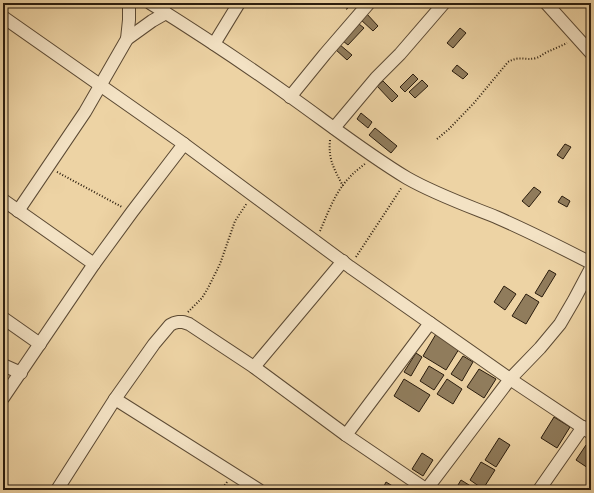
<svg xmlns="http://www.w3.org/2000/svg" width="594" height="493" font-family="'IM FELL English',serif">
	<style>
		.building { fill: #907c5c; stroke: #2b1d0e }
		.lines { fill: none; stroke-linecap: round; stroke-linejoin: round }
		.street-casing { stroke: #5c4a34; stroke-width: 14 }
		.path { stroke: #2b1d0e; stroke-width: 2; stroke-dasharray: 1 2; stroke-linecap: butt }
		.street { stroke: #f3e2c4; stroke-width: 12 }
	</style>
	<rect width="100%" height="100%" fill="#edd3a4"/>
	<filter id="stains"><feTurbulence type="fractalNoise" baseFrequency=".005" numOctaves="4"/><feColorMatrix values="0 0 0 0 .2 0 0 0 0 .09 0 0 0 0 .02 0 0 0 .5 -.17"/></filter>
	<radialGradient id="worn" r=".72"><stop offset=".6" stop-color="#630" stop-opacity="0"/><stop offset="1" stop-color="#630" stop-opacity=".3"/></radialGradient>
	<g class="building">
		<path d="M366,13L378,26L373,31L360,19Z"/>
		<path d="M359,24L364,28L348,45L343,41Z"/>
		<path d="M460,28L466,33L453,48L447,43Z"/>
		<path d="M339,44L352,55L347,60L335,49Z"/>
		<path d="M457,65L468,74L463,79L452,71Z"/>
		<path d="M413,74L418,79L405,92L400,87Z"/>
		<path d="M422,80L428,86L415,98L409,92Z"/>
		<path d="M383,81L398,96L392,102L377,86Z"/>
		<path d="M361,113L372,122L368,128L357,119Z"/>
		<path d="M375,128L397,146L391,153L369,135Z"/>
		<path d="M565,144L571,147L563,159L557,155Z"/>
		<path d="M534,187L541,192L529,207L522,201Z"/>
		<path d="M562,196L570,201L567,207L558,202Z"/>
		<path d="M549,270L556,274L542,297L535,293Z"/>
		<path d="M504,286L516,294L505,310L494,302Z"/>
		<path d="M526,294L539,302L526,324L512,316Z"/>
		<path d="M436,334L459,349L446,370L423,356Z"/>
		<path d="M416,353L422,357L411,376L404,372Z"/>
		<path d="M463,356L473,362L462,381L451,374Z"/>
		<path d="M429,366L444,375L434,390L420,381Z"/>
		<path d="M479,369L496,379L484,398L467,387Z"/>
		<path d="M404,379L430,395L419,412L394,396Z"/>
		<path d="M447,379L462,389L453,404L437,394Z"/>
		<path d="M554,417L570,427L557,448L541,438Z"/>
		<path d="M499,438L510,445L496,467L485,460Z"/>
		<path d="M586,445L591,448V470L576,460Z"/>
		<path d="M422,453L433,460L423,476L412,469Z"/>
		<path d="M481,462L495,470L483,489L470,480Z"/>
		<path d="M591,478V490H584Z"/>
		<path d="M461,480L477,490H455Z"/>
		<path d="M386,482L399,490H382Z"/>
	</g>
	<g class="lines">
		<defs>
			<g id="street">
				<path d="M150,3C198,33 245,64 291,97C329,124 367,154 407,178C435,194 466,205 496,217C528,231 560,247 591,263"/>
				<path d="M546,3L591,53"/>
				<path d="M3,17L184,144L350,267L510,379L591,433"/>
				<path d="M127,39L129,20V3"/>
				<path d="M214,44L239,3"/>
				<path d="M290,97L325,54L369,3"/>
				<path d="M334,128L376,78L400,54L444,3"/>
				<path d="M3,200L94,264"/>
				<path d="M18,211L85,112L127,39L152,21L166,13"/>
				<path d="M3,318L40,344"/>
				<path d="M3,365L21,373"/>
				<path d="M254,367L343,261"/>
				<path d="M3,398L94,264L132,212L184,144"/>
				<path d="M115,399L259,490"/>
				<path d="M346,435L430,323"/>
				<path d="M57,490L115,399L154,344L170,325L174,323L178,322H183L189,324L254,367L346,435L427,490"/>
				<path d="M426,490L510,379L540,348L560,324L574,300L591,268"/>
				<path d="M539,490L583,427"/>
			</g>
		</defs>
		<use href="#street" class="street-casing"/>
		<g class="path">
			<path d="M344,3L348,11"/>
			<path d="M3,134L7,136"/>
			<path d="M437,139L449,129L474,103L508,62C520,55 525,61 536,58C540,57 543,54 547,52C554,49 561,46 567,43"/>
			<path d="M330,140C328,159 334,169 343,186"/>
			<path d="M57,172L122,207"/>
			<path d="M320,231C328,213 335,192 349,178C354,172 360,168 366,163"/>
			<path d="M356,257L402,187"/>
			<path d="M188,312L202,298L208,288L220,264L235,221L247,203"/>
			<path d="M221,490L227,482"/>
		</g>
		<use href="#street" class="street"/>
	</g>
	<rect width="594" height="493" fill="none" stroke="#edd3a4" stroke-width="16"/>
	<rect x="4" y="4" width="586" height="485" fill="none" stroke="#2b1d0e" stroke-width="2"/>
	<rect x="8" y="8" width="578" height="477" fill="none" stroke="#2b1d0e"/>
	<rect width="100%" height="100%" filter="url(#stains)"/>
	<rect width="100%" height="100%" fill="url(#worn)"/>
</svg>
